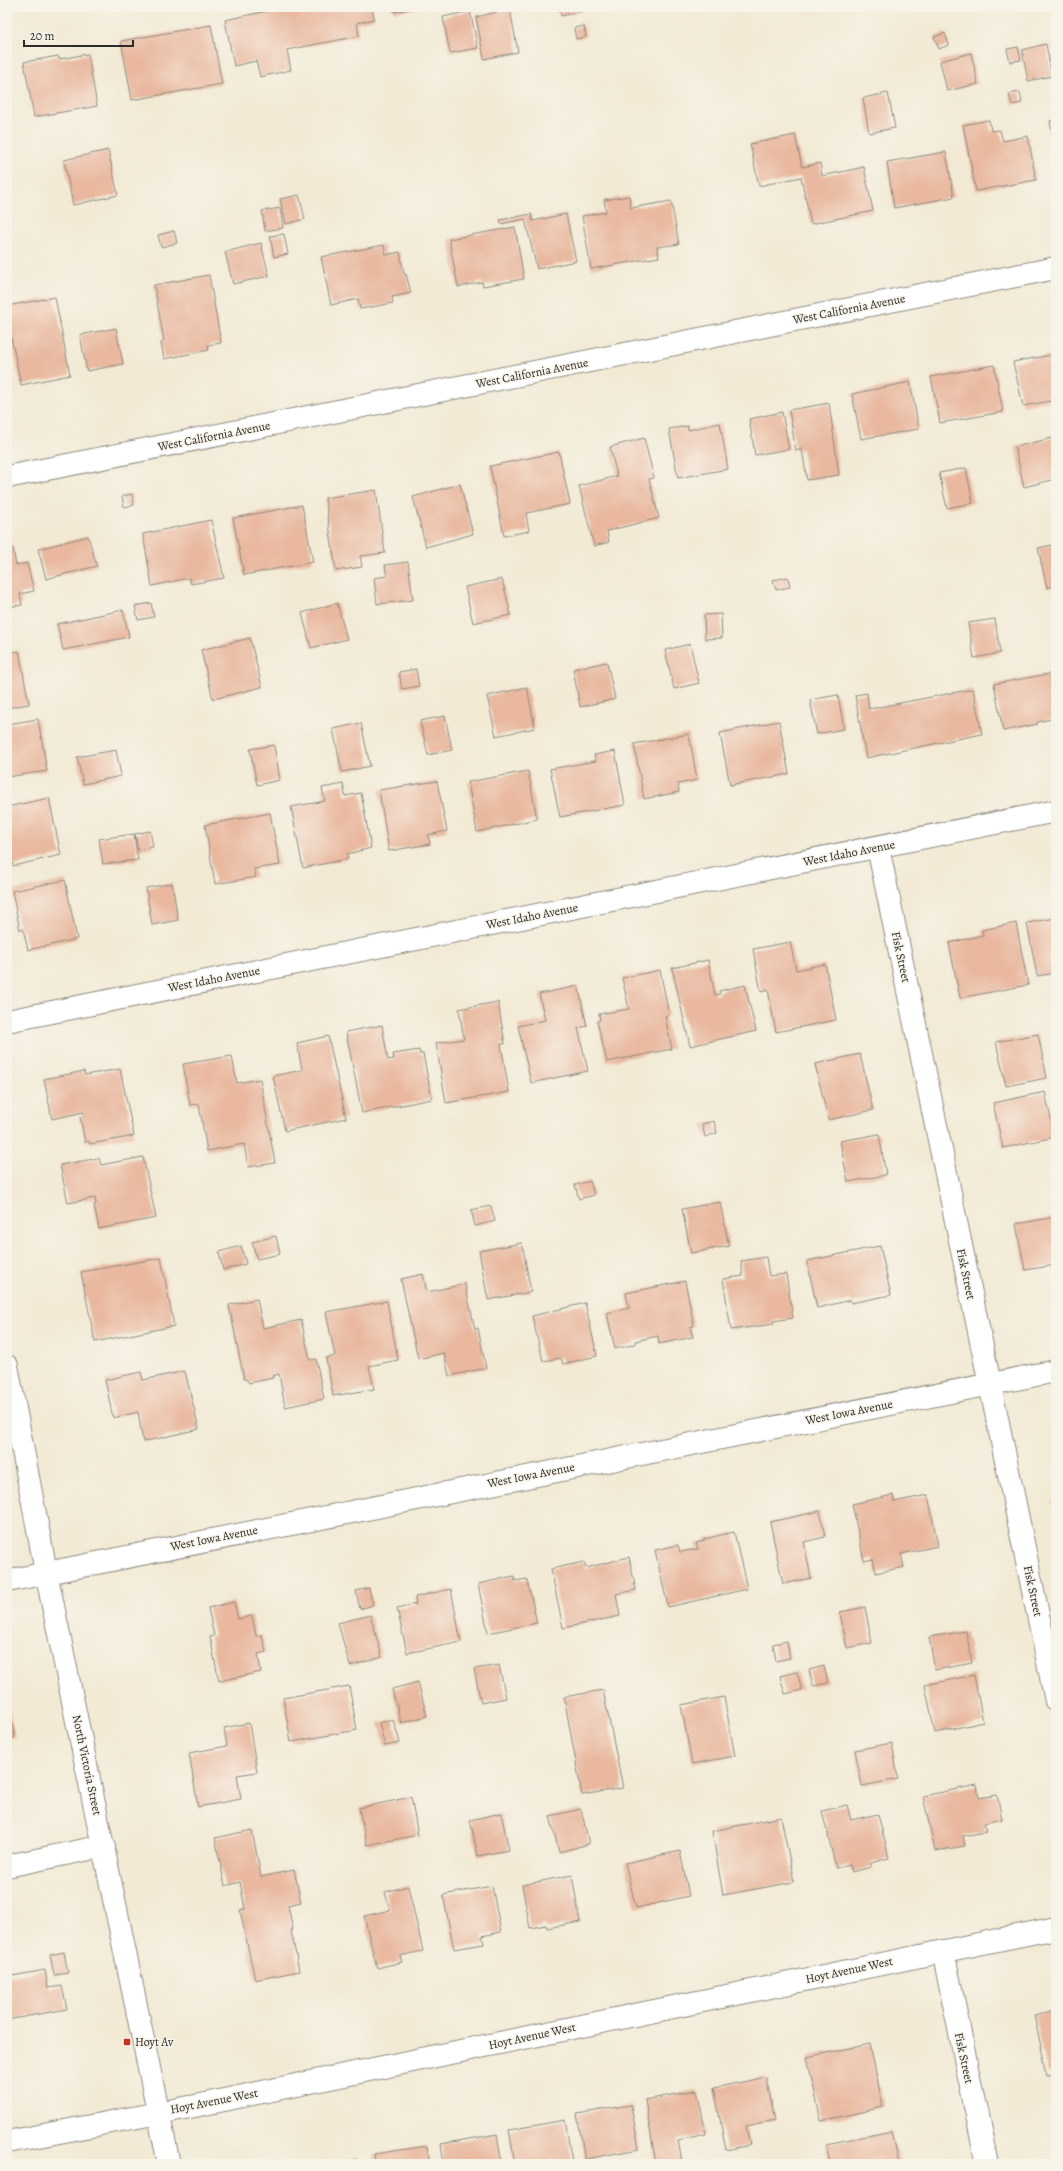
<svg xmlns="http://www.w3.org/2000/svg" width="1063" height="2171" font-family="Alegreya,serif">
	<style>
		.building { fill: #e9b89f }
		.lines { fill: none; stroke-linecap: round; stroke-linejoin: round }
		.minor-casing { stroke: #8e8a80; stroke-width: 24 }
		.minor { stroke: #fff; stroke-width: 22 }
		.poi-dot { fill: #c8321e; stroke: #f7f3e8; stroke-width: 1.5 }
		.labels { text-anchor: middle; stroke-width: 3; stroke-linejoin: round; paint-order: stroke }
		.street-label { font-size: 12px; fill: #2b2b2b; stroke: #f7f3e8 }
		.poi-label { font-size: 12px; fill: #2b2b2b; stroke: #f7f3e8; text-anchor: start }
	</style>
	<rect width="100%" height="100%" fill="#f7f3e8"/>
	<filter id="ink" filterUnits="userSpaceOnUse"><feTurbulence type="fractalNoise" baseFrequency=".025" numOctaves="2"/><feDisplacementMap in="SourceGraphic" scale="8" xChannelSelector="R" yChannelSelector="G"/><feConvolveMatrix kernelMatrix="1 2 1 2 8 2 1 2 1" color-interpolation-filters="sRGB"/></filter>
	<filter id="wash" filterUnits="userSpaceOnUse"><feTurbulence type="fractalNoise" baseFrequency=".012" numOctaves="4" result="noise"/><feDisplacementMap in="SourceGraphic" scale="16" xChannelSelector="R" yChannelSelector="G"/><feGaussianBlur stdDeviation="0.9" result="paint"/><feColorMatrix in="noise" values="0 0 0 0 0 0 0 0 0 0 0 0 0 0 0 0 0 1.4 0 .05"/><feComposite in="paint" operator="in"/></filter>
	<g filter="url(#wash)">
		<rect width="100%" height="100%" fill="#f2ead5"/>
		<g id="blocks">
			<g class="building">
				<path d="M272,7H372L374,19L357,23L359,36L287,50L291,70L260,77L256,61L234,66L225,20L272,10Z"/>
				<path d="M393,7H416V8L394,12Z"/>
				<path d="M559,7H593L594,8L561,16Z"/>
				<path d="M510,9L518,52L484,59L476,17Z"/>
				<path d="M470,11L478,48L450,53L443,17Z"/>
				<path d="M211,25L222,84L132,100L121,41Z"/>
				<path d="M584,26L586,37L576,39L574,28Z"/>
				<path d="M945,33L949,45L939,49L934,37Z"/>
				<path d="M1056,42V61H1055L1052,43Z"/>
				<path d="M1046,44L1052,76L1028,81L1022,50Z"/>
				<path d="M1018,47L1021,60L1010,62L1007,49Z"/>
				<path d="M971,53L978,84L947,91L940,61Z"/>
				<path d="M88,54L97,106L34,117L24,62L58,56L59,59Z"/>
				<path d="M1020,92L1022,103L1012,105L1009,94Z"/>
				<path d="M888,93L895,128L869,133L863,98Z"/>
				<path d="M989,120L991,131L1000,130L1003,141L1028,136L1036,180L976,191L963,125Z"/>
				<path d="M1056,120V150H1055L1050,121Z"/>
				<path d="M795,135L802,167L820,163L822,176L864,167L873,211L811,224L801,177L759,186L750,144Z"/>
				<path d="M108,150L118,195L73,205L64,160Z"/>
				<path d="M946,152L954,197L894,208L887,162Z"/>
				<path d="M299,195L305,219L286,224L280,199Z"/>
				<path d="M629,196L631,208L671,201L679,244L657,247L659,257L591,269L582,216L606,212L604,200Z"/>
				<path d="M280,208L283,228L265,231L262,211Z"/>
				<path d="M531,214L533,221L566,214L576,261L537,269L525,219L501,224L500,220Z"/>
				<path d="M515,227L524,279L483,286L482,282L458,287L449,239Z"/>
				<path d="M174,231L177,243L161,247L158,235Z"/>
				<path d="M284,234L288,254L274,257L270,236Z"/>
				<path d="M261,243L269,276L233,284L225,252Z"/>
				<path d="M384,245L386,255L400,252L404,274H406L411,293L392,297L393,303L360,309L358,299L331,305L321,257Z"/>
				<path d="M209,275L221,343L208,345L209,350L164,359L161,342L164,341L154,285Z"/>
				<path d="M55,297L70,375L21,385L7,317V306Z"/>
				<path d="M116,328L123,364L87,371L80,335Z"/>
				<path d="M1056,354V400L1023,406L1013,362Z"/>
				<path d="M994,365L1003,412L940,423L931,377Z"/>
				<path d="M910,382L919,429L861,439L852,394Z"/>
				<path d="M829,403L839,475L807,480L802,449L796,451L789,410Z"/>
				<path d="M782,412L789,449L755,455L749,419Z"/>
				<path d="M720,423L728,469L678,478L669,429L688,426V430Z"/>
				<path d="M1056,437V479L1024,487L1015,447Z"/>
				<path d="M644,438L654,478L649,479L659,518L607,531L609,542L594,546L579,486L617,476L610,447Z"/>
				<path d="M559,452L570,504L526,513L529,531L504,536L490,466Z"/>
				<path d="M966,468L973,503L947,508L939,473Z"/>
				<path d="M460,484L473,534L426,547L413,497Z"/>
				<path d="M376,490L385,553L360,556L362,567L336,571L325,498Z"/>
				<path d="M132,494L134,505L124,507L122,496Z"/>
				<path d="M302,505L313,562L244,575L233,518Z"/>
				<path d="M211,520L224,578L191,584L189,578L152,586L143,534Z"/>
				<path d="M88,536L97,566L46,579L38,549Z"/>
				<path d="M1056,544V586L1047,588L1038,548Z"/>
				<path d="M13,548L16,565L27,563L34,591L20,594L22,605L7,607V549Z"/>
				<path d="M408,562L413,600L377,604L374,578L387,576L385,565Z"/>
				<path d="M788,577L790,587L776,590L773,580Z"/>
				<path d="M502,579L511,615L473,623L465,587Z"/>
				<path d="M151,603L154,617L138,620L135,606Z"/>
				<path d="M337,603L347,639L311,648L302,613Z"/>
				<path d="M123,610L129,637L63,650L57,624Z"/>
				<path d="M721,614L722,638L705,639L704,615Z"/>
				<path d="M995,619L1000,653L974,658L968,623Z"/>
				<path d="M250,638L262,687L213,699L201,650Z"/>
				<path d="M690,644L699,683L674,689L665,650Z"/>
				<path d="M19,651L29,704L7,708V653Z"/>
				<path d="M607,662L615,699L580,707L573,669Z"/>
				<path d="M416,669L419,686L402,689L399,672Z"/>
				<path d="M1054,673L1056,685V718L1037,722L1038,724L1003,731L994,684Z"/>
				<path d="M527,687L535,728L496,736L487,696Z"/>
				<path d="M973,689L982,734L866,758L855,695L867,693L869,709Z"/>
				<path d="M838,695L844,729L817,734L810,700Z"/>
				<path d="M445,716L452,750L428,755L420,721Z"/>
				<path d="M38,719L47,771L7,777V724Z"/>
				<path d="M779,721L789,774L730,785L720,733Z"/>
				<path d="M361,723L370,766L342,772L333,729Z"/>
				<path d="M689,734L697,780L678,784L679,792L644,799L634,744Z"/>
				<path d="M274,745L280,780L257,785L250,749Z"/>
				<path d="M116,750L121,776L83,784L77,757Z"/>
				<path d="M615,751L625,805L560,817L550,769L596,761L594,755Z"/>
				<path d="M528,771L537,819L477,832L468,782Z"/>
				<path d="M437,781L447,831L428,835L430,844L389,851L379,790Z"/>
				<path d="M343,784L345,796L361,793L371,848L347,854L348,859L303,868L291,807L325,801L322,788Z"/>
				<path d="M49,798L61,855L13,866L7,844V807Z"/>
				<path d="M270,813L280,865L254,869L256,877L215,884L205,825Z"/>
				<path d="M150,831L153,847L138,850L135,834Z"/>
				<path d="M134,834L138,860L103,864L99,839Z"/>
				<path d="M65,880L77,939L28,950L23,929L20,930L12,891Z"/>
				<path d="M172,883L178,920L152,925L146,888Z"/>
				<path d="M1056,918V973L1037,976L1027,923Z"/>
				<path d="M1016,923L1028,985L960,998L949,943L983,935L982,930Z"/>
				<path d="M790,942L796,970L825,964L836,1020L776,1032L768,990L761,992L753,949Z"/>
				<path d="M708,960L715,995L720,994L719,991L745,985L756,1031L690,1046L672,968Z"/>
				<path d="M660,970L669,1015L665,1016L672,1049L607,1062L597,1021L600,1020L599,1014L629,1009L622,978Z"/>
				<path d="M578,986L587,1026L578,1028L588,1071L531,1083L518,1026L545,1020L539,994Z"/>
				<path d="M498,1002L505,1044H501L509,1092L446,1103L436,1043L464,1039L459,1009Z"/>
				<path d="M382,1025L388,1060L394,1059L393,1054L419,1050L420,1054H423L432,1099L362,1113L346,1032Z"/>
				<path d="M1038,1034L1047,1078L1006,1086L996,1042Z"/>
				<path d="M328,1036L346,1118L285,1131L273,1076L302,1070L297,1043Z"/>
				<path d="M860,1054L873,1110L828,1120L815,1064Z"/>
				<path d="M232,1056L237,1083L260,1079L275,1163L248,1167L244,1144L207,1151L199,1104L190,1105L183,1064Z"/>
				<path d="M120,1069L134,1136L90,1144L89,1141L85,1142L80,1117L84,1116V1112L52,1119L44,1079L84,1071L85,1075Z"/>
				<path d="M1045,1092L1055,1137L1003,1148L993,1103Z"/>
				<path d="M714,1121L717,1133L705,1137L702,1124Z"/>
				<path d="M879,1134L886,1175L848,1182L840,1141Z"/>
				<path d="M143,1157L156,1218L99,1229L94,1205L96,1204L95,1198L68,1203L60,1165L99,1158L101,1165Z"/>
				<path d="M590,1181L594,1195L579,1199L575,1185Z"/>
				<path d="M720,1202L729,1246L691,1253L682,1209Z"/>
				<path d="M491,1206L495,1221L475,1226L471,1210Z"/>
				<path d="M1056,1217V1265L1025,1270L1016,1224Z"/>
				<path d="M276,1236L280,1254L257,1259L252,1242Z"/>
				<path d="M522,1243L531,1292L488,1300L479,1251Z"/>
				<path d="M241,1246L246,1264L223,1270L219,1252Z"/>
				<path d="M880,1246L891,1295L851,1303V1300L817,1308L807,1261Z"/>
				<path d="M766,1257L769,1276L786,1274L793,1318L773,1321L774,1324L731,1330L723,1279L743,1276L741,1261Z"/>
				<path d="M161,1258L174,1326L95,1342L81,1272Z"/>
				<path d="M423,1274L427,1292L465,1284L475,1329L478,1328L486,1368L449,1376L444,1353L418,1359L401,1279Z"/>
				<path d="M685,1281L694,1326L690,1327L693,1337L659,1344L658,1336L635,1341V1344L615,1349L607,1313L629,1308L626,1293Z"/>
				<path d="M257,1299L263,1328L301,1320L310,1360L316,1359L324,1399L285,1407L279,1374L272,1376L273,1378L249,1383L246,1379H244L229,1305Z"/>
				<path d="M387,1301L398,1360L369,1366L374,1389L333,1396L326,1358L335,1356L326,1312Z"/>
				<path d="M585,1303L597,1356L563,1364L561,1358L543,1361L532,1316Z"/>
				<path d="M185,1371L199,1429L143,1442L138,1412L113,1418L105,1380L141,1372L143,1380Z"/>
				<path d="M893,1495L894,1502L928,1495L938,1546L901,1554L904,1567L876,1573L873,1559L864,1561L852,1504Z"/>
				<path d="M1053,1499H1056V1510H1055Z"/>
				<path d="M820,1511L825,1537L804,1542L811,1578L783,1584L770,1522Z"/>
				<path d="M734,1532L747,1589L668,1607L655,1550L678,1545L680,1552L698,1549L696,1543L704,1541V1539Z"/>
				<path d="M629,1557L636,1590L616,1594L620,1616L563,1628L551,1569L584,1562L586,1568Z"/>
				<path d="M514,1576L515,1581L527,1579L537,1623L488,1633L478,1584Z"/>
				<path d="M369,1588L373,1605L360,1609L356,1591Z"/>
				<path d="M451,1589L461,1642L407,1653L397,1608L416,1604L415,1597Z"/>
				<path d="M234,1602L238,1619L252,1616L256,1636L262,1635L266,1652L258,1654L261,1672L219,1681L210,1637L214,1636L208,1608Z"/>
				<path d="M865,1607L872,1643L847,1648L840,1612Z"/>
				<path d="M370,1615L382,1657L350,1666L338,1623Z"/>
				<path d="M966,1631L972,1663L935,1670L929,1637Z"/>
				<path d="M787,1641L790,1658L776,1661L773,1644Z"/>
				<path d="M499,1665L506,1698L481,1703L474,1669Z"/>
				<path d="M824,1666L828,1683L813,1686L809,1670Z"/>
				<path d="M797,1672L802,1690L785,1694L780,1676Z"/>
				<path d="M974,1675L983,1722L935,1733L925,1685Z"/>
				<path d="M418,1682L427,1716L401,1723L392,1689Z"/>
				<path d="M349,1686L357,1730L291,1742L283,1698Z"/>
				<path d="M603,1690L623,1788L582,1795L564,1697Z"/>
				<path d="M724,1697L735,1756L692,1764L681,1705Z"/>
				<path d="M7,1701L15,1737L7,1739Z"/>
				<path d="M393,1719L400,1743L385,1746L379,1723Z"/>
				<path d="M249,1723L257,1772L237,1775L241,1799L198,1807L189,1753L227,1746L224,1728Z"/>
				<path d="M892,1743L898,1779L862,1786L855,1750Z"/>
				<path d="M977,1785L979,1798L997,1795L1002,1819L984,1823L986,1832L963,1836L965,1846L935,1851L923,1796Z"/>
				<path d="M411,1797L418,1835L367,1845L359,1808Z"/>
				<path d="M847,1805L851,1820L878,1814L889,1858L871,1863V1867L852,1872L850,1865L836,1868L822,1811Z"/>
				<path d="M581,1809L589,1844L559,1852L550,1816Z"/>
				<path d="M501,1813L509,1850L478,1856L470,1820Z"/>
				<path d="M781,1817L794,1882L723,1895L712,1831Z"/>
				<path d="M252,1830L261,1877L294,1870L301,1902L288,1905L293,1930H291L299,1971L255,1980L240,1910L245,1909L240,1882L225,1886L215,1838Z"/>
				<path d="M680,1851L689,1896L636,1908L625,1863Z"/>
				<path d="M572,1875L580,1922L547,1928L546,1925L530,1928L522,1885Z"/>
				<path d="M408,1886L423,1951L400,1956L402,1962L377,1968L364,1916L390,1910L385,1892Z"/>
				<path d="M492,1886L501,1932L482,1936L484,1944L454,1949L443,1895Z"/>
				<path d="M64,1952L68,1973L54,1975L50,1955Z"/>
				<path d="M45,1970L48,1988L62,1986L67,2009L7,2020V1977Z"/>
				<path d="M1056,2010V2073L1047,2074L1034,2015Z"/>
				<path d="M870,2044L883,2107L821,2121L807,2057Z"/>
				<path d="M766,2077L775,2120L746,2126L750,2145L726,2150L714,2088Z"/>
				<path d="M697,2090L706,2134L678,2140L682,2162L656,2164L645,2100Z"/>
				<path d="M631,2105L639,2149L585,2159L577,2114Z"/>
				<path d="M565,2120L572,2162L559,2164H515L509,2130Z"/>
				<path d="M892,2131L899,2164H830L826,2144Z"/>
				<path d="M497,2134L502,2164H444L441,2144Z"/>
				<path d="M427,2146L430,2164H375L374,2154Z"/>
				<path d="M357,2159L358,2164H337L336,2163Z"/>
			</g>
		</g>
	</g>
	<g filter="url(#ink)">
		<use href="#blocks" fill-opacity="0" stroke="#8e8a80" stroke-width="1"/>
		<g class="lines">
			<defs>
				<g id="minor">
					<path d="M7,477L1056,268"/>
					<path d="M878,847L1056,1701"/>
					<path d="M7,1021L1056,811"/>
					<path d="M7,1366L46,1572L169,2164"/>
					<path d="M7,1581L1056,1371"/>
					<path d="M7,1866L104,1846"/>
					<path d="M943,1951L987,2164"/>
					<path d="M7,2142L195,2106L1056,1928"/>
				</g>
			</defs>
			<use href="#minor" class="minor-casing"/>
			<use href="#minor" class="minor"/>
		</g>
	</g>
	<rect class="poi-dot" x="123" y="2038" width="8" height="8" rx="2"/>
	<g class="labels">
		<g class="street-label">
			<text transform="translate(849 309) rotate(-11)" y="4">West California Avenue</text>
			<text transform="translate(532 373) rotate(-11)" y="4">West California Avenue</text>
			<text transform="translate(214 436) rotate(-11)" y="4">West California Avenue</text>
			<text transform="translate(849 853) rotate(-11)" y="4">West Idaho Avenue</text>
			<text transform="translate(532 916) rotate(-11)" y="4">West Idaho Avenue</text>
			<text transform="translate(901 957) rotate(78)" y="4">Fisk Street</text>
			<text transform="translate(214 979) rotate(-11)" y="4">West Idaho Avenue</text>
			<text transform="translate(966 1274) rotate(78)" y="4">Fisk Street</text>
			<text transform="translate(849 1412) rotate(-11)" y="4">West Iowa Avenue</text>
			<text transform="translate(531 1475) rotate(-11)" y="4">West Iowa Avenue</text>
			<text transform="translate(214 1538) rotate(-11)" y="4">West Iowa Avenue</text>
			<text transform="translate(1033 1591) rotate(78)" y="4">Fisk Street</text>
			<text transform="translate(87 1765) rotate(78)" y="4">North Victoria Street</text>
			<text transform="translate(849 1970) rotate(-12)" y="4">Hoyt Avenue West</text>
			<text transform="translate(532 2036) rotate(-12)" y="4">Hoyt Avenue West</text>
			<text transform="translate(964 2058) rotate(78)" y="4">Fisk Street</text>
			<text transform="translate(214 2101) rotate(-11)" y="4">Hoyt Avenue West</text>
		</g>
		<g class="poi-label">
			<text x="135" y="2046">Hoyt Av</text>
		</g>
	</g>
	<rect width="1063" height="2171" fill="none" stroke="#f7f3e8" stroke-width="24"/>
	<path d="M24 40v6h109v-6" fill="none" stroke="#2b2b2b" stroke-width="2"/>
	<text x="30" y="40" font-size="12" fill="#2b2b2b" stroke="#f7f3e8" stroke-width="3" paint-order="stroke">20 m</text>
</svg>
